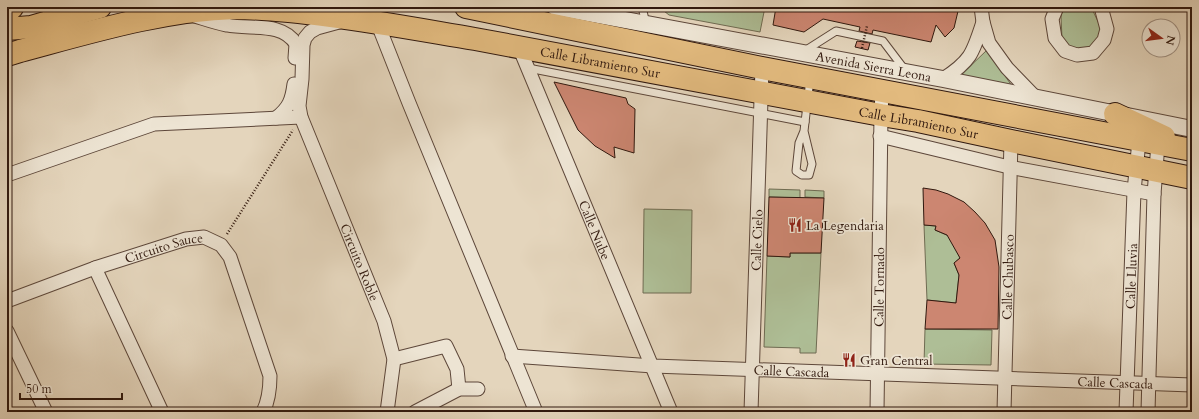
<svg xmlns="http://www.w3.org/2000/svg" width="1199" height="419" font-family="Cardo,serif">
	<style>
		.green { fill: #aebe96; stroke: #6f6b52 }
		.building { fill: #cc8671; stroke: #30180e }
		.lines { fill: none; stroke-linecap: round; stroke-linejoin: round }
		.service-casing { stroke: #5d473a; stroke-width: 9 }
		.minor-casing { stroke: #5d473a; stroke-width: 15 }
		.tertiary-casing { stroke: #5d473a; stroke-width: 18 }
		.primary-casing { stroke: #30180e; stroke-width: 23 }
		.trunk-casing { stroke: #30180e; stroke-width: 24 }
		.path { stroke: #30180e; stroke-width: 2.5; stroke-dasharray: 1 2; stroke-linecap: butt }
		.service { stroke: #ede4d3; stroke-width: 7 }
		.minor { stroke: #ede4d3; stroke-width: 13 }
		.tertiary { stroke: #ede4d3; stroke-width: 16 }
		.primary { stroke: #e2ba7e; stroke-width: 21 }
		.trunk { stroke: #e2ba7e; stroke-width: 22 }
		.path-bridge { stroke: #30180e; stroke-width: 2.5; stroke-dasharray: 1 2; stroke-linecap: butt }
		.labels { text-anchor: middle; stroke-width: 3.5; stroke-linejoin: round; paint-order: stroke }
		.street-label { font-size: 13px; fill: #30180e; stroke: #ede4d3 }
		.poi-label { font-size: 13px; fill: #30180e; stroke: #ede4d3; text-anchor: start }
	</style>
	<rect width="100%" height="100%" fill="#e4d5bc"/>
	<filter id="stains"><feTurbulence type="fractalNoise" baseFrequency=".005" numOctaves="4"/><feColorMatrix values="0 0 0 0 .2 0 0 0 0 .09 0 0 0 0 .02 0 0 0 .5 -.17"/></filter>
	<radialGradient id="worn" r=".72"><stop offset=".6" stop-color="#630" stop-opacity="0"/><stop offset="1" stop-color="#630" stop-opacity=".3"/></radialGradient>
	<g class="green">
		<path d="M659,7H765L760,32L669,15Z"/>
		<path d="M1063,7H1088L1093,11L1101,28L1098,41L1087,50L1071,48L1062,38L1061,17Z"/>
		<path d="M987,50L1012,86L960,76Z"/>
		<path d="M769,189L800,190V198L769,197Z"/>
		<path d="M805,190L824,191V198L805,197Z"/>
		<path d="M644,209L692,210L691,293H643Z"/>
		<path d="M924,225L936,226L935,230L951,237L960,258L954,263L959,275L956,303L927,300Z"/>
		<path d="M790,253H821L816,353H800V348L764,347L767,256L790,257Z"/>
		<path d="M925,329L992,330L991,365L924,364Z"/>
	</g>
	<g class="building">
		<path d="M776,7H959L954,28L945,37L936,25L931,42L873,30L872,34L859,31L860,27L823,19L804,32L773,25Z"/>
		<path d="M857,41L870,43L868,50L855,47Z"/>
		<path d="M554,82L626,98L628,104L635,109L634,153L614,147L615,158L595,146L578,130Z"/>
		<path d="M923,188L936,190L948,194L964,202L975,212L985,223L995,240L999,267L998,329H925L927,300L956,303L959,275L954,263L960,258L947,235L935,230L936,226L924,225Z"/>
		<path d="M769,197L824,198L821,253H790V257L767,256Z"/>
	</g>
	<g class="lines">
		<defs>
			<g id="service">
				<path d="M642,7L646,24"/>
				<path d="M803,52L836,31L883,41L905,70"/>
				<path d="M528,68L805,122"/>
				<path d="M804,131L812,164L809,175H802L796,171L799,143L804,131L810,79"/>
			</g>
			<g id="minor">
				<path d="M981,7L983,22"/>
				<path d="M1057,7L1052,19L1055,38L1065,51L1077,55L1093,53L1104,40L1107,29L1101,7"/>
				<path d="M195,16C205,19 216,23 227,25C250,30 282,21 296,44L295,58"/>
				<path id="s1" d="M339,22L317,28L310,32L305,38L303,45L302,79L299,106L301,117L384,321L394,359L387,412"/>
				<path d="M377,22L409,103L536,412"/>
				<path id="s2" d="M519,47L671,412"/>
				<path d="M943,79C971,61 973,53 983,22L989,43L1007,68L1036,98"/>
				<path d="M276,118C289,108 292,100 294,84"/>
				<path d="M880,136L1009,167L1154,194"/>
				<path d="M7,175L154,124L301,117"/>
				<path d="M95,268L162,412"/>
				<path id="s3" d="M7,301L95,268L186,239L204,237L221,245L230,257L270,376C270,389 269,400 263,412"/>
				<path d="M7,331L46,412"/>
				<path id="s4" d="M512,356L653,366L1192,385"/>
				<path d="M394,359L446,346L457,369L459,389"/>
				<path d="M415,412L459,389H478"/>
				<path id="s5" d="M751,412L762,68"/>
				<path id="s6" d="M877,412L881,115L882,91"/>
				<path id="s7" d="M1004,412L1011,141"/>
				<path id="s8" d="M1126,412L1134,191L1139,141"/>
				<path d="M1148,412L1154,194L1158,144"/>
			</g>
			<g id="tertiary">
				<path id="s9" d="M555,7L943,79L1192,129"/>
			</g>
			<path id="primary" d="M7,13L13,7"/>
			<g id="trunk">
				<path d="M466,7L762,68L1192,150"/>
				<path d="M7,29L31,27L100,7"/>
				<path id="s10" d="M7,55L20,51C91,32 162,10 235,8C267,8 300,12 331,16C379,22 427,31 475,39C610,63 745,89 881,115L918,121L1011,141L1192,178"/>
				<path d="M1115,114L1164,137"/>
			</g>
		</defs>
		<use href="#service" class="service-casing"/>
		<use href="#minor" class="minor-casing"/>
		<use href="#tertiary" class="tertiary-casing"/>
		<use href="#primary" class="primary-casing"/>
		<use href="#trunk" class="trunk-casing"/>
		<path class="path" d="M227,234L293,130"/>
		<use href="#service" class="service"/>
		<use href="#minor" class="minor"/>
		<use href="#tertiary" class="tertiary"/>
		<use href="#primary" class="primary"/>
		<use href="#trunk" class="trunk"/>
		<path class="path-bridge" d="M862,48L867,26"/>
	</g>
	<defs>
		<symbol id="restaurant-bare" viewBox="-9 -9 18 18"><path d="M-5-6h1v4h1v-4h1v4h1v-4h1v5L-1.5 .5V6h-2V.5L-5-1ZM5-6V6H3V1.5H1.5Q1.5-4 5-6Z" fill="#8f2418" stroke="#ede4d3" stroke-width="2.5" paint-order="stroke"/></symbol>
	</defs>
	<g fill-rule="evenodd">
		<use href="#restaurant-bare" x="785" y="215" width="20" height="20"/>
		<use href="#restaurant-bare" x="839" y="350" width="20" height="20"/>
	</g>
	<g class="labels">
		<g class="street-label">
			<text dy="5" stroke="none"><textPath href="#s10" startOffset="603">Calle Libramiento Sur</textPath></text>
			<text dy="5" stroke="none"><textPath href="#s9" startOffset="324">Avenida Sierra Leona</textPath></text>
			<text dy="5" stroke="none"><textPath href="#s10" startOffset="927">Calle Libramiento Sur</textPath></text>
			<text dy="5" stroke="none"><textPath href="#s2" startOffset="198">Calle Nube</textPath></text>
			<text dy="5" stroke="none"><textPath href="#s5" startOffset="172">Calle Cielo</textPath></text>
			<text dy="5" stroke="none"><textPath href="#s3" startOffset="166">Circuito Sauce</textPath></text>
			<text dy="5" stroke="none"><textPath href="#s1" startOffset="275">Circuito Roble</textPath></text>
			<text dy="5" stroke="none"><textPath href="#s8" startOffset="136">Calle Lluvia</textPath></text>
			<text dy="5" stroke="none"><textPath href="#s7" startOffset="135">Calle Chubasco</textPath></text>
			<text dy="5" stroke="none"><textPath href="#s6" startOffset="125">Calle Tornado</textPath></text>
			<text dy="5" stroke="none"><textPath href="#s4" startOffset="280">Calle Cascada</textPath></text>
			<text dy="5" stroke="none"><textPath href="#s4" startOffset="604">Calle Cascada</textPath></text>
		</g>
		<g class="poi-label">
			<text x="806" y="230">La Legendaria</text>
			<text x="860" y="365">Gran Central</text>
		</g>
	</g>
	<rect width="1199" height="419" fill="none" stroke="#e4d5bc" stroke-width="24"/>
	<rect x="8" y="8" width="1183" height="403" fill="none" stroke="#30180e" stroke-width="2"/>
	<rect x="12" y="12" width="1175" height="395" fill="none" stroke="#30180e"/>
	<g transform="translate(1161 38) rotate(104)"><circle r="19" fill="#ede4d3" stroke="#a19284"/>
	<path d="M0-3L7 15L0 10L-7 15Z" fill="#8f2418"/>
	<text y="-6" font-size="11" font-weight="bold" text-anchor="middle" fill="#30180e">N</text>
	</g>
	<path d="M20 393v6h102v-6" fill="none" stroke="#30180e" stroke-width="2"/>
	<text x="26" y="393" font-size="12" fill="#30180e" stroke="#ede4d3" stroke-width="3" paint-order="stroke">50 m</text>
	<rect width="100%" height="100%" filter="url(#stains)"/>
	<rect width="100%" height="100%" fill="url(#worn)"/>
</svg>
